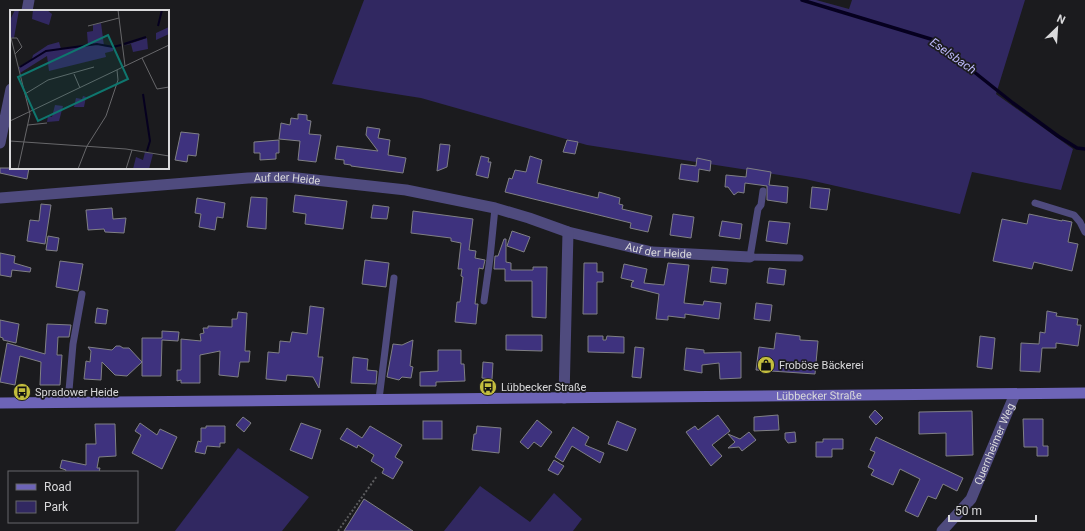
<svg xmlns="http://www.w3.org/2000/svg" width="1085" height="531" font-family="Roboto,sans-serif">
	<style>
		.green { fill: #312861 }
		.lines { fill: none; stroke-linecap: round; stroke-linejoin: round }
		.stream { stroke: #06001f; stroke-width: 3.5 }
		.building { fill: #3e327e; stroke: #808084 }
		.path { stroke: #5c5c5e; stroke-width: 2; stroke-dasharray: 2 2; stroke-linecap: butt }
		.service { stroke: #4f4b7e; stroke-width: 7 }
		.minor { stroke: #4f4b7e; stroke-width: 11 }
		.secondary { stroke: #6d64b7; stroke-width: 11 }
		.labels { text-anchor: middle; stroke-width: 3.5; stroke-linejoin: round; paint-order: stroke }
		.street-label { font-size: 11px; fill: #d9d9db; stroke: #1b1b1e }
		.poi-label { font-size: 11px; fill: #d9d9db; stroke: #1b1b1e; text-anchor: start }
		.water-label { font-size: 12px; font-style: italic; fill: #bcb8fa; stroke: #1b1b1e }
		.inset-river { fill: none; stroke: #06001f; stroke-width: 2 }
		.inset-road { fill: none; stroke: #67676a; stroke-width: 1 }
		.view { fill: #0f766e; fill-opacity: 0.15; stroke: #0f766e; stroke-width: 2 }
		.inset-edge { fill: none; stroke: #d9d9db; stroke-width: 2 }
	</style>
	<rect width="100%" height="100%" fill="#1b1b1e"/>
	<g class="green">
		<path d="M364,0H816L849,9L852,0H1025L996,94L1073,149L1061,190L972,172L960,214L805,179L587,145L421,98L332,84Z"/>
		<path d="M238,448L309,497L282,531H175Z"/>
		<path d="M480,486L530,522L554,493L582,519L573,531H444Z"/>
	</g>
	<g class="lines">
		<path class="stream" d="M802,0L934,40L1013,103L1058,136L1077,148L1085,149"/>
	</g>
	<g class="building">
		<path d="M298,114L307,115V120L311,121L309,134L321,135L316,162L298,160L300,141L279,139L281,123L290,125L291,118L298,119Z"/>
		<path d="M367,127L380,129L378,138L390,140L388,155L406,158L403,173L351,166V165L344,164V160L335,159L337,146L378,151L366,135Z"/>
		<path d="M181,132L199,134L196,156L188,155L187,162L175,160Z"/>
		<path d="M279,140V153H276V159L260,160V153H254V142Z"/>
		<path d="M567,140L578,142L575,154L563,152Z"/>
		<path d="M440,144L450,145L447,167L437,171Z"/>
		<path d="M481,156L489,158L488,162H491L488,178L476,175Z"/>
		<path d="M530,156L542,160L537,183L598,198L599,192L620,198L619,204L623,205L622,209L652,216L648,232L630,228L631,223L505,192L509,178L512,179L515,170L526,172Z"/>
		<path d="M697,158L711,161L710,171L699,169L698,182L679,179L681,164L696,166Z"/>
		<path d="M0,168H29L27,179L0,173Z"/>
		<path d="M747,168L771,172L769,185L788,187L787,203L767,200V186L745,183L744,193L738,192L734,195L728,187H725L726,175L746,177Z"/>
		<path d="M812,187L830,189L827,210L810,208Z"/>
		<path d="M295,195L347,201L343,229L305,224L306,214L293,212Z"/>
		<path d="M251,197L267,198L266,229L247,227Z"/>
		<path d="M197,198L225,203L223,218L217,217L215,230L199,227L201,214L195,213Z"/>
		<path d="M41,204L51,205L45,244L27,241L30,220L39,221Z"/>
		<path d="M373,205L389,207L387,219L371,218Z"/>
		<path d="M112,208L113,219L126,218L124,233L105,232L104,229L88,230L86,210Z"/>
		<path d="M413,211L473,219L469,250L476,251L475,258L485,260L483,269L479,268L475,304H478L476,324L455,322L457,302H460L463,277L461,276L462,269H458L461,243L451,241V238L411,233Z"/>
		<path d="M673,214L694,217L691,238L670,235Z"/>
		<path d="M1029,214L1062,221V220L1072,222L1068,242L1078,244L1072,271L1034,262L1032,269L993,261L1002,219L1027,224Z"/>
		<path d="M722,221L742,224L740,239L719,236Z"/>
		<path d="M769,221L790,223L787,244L766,241Z"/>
		<path d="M512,231L530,237L524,252L507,246Z"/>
		<path d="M48,236L59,238L57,251L46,250Z"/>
		<path d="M504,239H506V262L511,263V270H533V267H547L546,318L532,317V281H505V269H494L495,256H498Z"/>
		<path d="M0,253L15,256L14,263L31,268L30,272L12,270L11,277L0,275Z"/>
		<path d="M365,260L389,263L386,287L362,284Z"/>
		<path d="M60,261L83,264L78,291L56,287Z"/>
		<path d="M584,263H597V272H603V282H597V314H583Z"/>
		<path d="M668,263L689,265L684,303L703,305L704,301L721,303L719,319L685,314V318L668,316V320L656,319L659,294L631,287L632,282L634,281L621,278L624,264L647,269L644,283L664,285Z"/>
		<path d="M712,267L728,269L726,284L710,282Z"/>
		<path d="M769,268L786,270L784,285L767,283Z"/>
		<path d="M756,303L772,305L770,321L754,319Z"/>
		<path d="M310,306L324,308L318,357H323L319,388L313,377L287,375L286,381L266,379L268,352L279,353L280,341L290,342L292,332L307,334Z"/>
		<path d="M97,308L108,310L106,324L95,323Z"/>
		<path d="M1047,311L1057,313L1056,316L1078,319L1077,325H1081L1078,346L1056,343V348H1042L1040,372L1020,371L1021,343L1039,344L1040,332L1045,333Z"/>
		<path d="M238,312L247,313L245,351H250L249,362H240L238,377L219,375L220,351L200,355V383H181V380L177,381V370H181V339L201,341L200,334L204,333L203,328H208V326L232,327V319H237Z"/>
		<path d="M0,320L19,324L16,343L3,340V338L0,337Z"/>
		<path d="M47,324L71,325L69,337H58L57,355H62L60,385H40L41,362L20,356L15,385L0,382L7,343L45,354Z"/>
		<path d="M162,331L179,332L178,341L162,340L161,376H142V362L127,376L115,375L102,362L101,380L84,379L86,361L90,362L91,351L88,347L112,350L116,346H120L123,348H129L142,362V338H162Z"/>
		<path d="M776,333L800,336V340L818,341L815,374L756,370L759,347L774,349Z"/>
		<path d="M506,335H542V351L506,350Z"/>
		<path d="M588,336H603V340H606L607,336L624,337V353L588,352Z"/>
		<path d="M980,336L995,338L992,369L977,367Z"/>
		<path d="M413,340L410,366L413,367L411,378L402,377L399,380L387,377L393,344L402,345Z"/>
		<path d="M635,347L644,348L641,378L632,377Z"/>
		<path d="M686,348L704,350V353L741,352V378L720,379L719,363L702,365V373L684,370Z"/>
		<path d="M438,350H461V364H464L465,381L436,382V386H420V372L438,371Z"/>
		<path d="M353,357L368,359L367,370L377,371L376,384L351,383Z"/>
		<path d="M483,362L493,363L492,379L482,378Z"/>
		<path d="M875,410L883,418L876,425L869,417Z"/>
		<path d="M972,411L973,455L946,456V433L919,434V412Z"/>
		<path d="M718,415L730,431L712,445L722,456L711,466L686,432L695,426L698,430Z"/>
		<path d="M778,415L779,430L754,431V417Z"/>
		<path d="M243,417L251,423L244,432L236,425Z"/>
		<path d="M1023,419H1043V446H1048V456H1037V447H1024Z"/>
		<path d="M537,420L552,432L541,447L534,442L528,449L520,442Z"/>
		<rect x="423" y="421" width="19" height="18"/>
		<path d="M617,421L636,429L627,451L608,444Z"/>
		<path d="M140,423L157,435L160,429L177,437L162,469L132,453L141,435L135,431Z"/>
		<path d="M301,423L321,430L312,459L290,450Z"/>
		<path d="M95,424H115L116,456L99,457L97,468H100L99,472H65L66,470L60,468L62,460L86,465V444H96Z"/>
		<path d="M206,426H225V443H220V447L207,446L205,454L195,452L198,441L201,442V428H206Z"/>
		<path d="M370,426L402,445L395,457L403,462L393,479L382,473L384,469L371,461L374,455L358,445L357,448L340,439L347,428L362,438Z"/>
		<path d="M477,426L501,428L499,453L472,450L474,434H476Z"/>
		<path d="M573,427L589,437L585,445L604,453L600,463L572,446L563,462L555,457Z"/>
		<path d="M749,432L756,440L742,451L739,447L728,448L735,442L728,434L740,439Z"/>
		<path d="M795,432L796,442L788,443L785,439V433Z"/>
		<path d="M876,437L963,478L957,491L943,484L936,499L928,496L918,517L905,511L920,479L900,469L893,485L871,475L874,470L868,467L875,452L870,450Z"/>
		<path d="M823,439H843V449H832V457H816V442H823Z"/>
		<path d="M554,460L564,466L558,475L548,470Z"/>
		<path d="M364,499L413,531H344Z"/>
	</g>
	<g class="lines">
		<path class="path" d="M338,531L377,476"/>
		<g class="service">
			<path d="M763,191L761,205L758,209L750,257L800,258"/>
			<path d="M1035,203L1074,215L1080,222L1085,232"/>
			<path d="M484,301L490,258L495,208"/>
			<path d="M379,399L394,278"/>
			<path d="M68,402L73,344L82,294"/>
		</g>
		<g class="minor">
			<path d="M27,11L29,0"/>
			<path d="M0,143L11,89"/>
			<path id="s1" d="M0,198L248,178L288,177L406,190L495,208L529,218L568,232L652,252L750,257"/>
			<path d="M564,398L568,232"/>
			<path id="s2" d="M942,531L971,499L1015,394"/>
		</g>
		<path class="secondary" id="s3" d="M0,403L1085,393"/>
	</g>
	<defs>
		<symbol id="shop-disc" viewBox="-11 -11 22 22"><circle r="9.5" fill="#c3bd3e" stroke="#1b1b1e"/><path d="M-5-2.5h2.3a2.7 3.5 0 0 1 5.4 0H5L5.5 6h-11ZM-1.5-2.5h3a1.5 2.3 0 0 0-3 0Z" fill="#111"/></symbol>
		<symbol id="bus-disc" viewBox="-11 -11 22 22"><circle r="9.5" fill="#c3bd3e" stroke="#1b1b1e"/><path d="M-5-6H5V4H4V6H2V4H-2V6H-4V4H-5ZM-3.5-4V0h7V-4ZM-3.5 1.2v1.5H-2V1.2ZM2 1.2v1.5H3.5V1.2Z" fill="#111"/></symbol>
	</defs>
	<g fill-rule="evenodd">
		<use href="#shop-disc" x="756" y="355" width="20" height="20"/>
		<use href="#bus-disc" x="478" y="377" width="20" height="20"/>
		<use href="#bus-disc" x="12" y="382" width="20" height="20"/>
	</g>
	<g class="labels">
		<g class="street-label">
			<text dy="4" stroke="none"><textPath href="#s1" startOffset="288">Auf der Heide</textPath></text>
			<text dy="4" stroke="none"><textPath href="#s1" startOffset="668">Auf der Heide</textPath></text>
			<text dy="4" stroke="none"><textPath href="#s3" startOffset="819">Lübbecker Straße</textPath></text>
			<text dy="4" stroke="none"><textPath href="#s2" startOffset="103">Quernheimer Weg</textPath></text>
		</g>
		<g class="poi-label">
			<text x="779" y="369">Froböse Bäckerei</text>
			<text x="501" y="391">Lübbecker Straße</text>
			<text x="35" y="396">Spradower Heide</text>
		</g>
		<g class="water-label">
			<text transform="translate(953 56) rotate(35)" y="4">Eselsbach</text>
		</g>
	</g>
	<g transform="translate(10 10)">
		<rect width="159" height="159" fill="#1b1b1e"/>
		<path d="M5,0H9L4,28L0,27V10ZM23,0H37L42,4L39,15L22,9ZM91,13L94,36L103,37V41L95,43L96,47L39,61L37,46L10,63L9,57L22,49L23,45L38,35L49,32L51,39L78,35L77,22L83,21V15ZM159,17V24L146,30V23ZM137,28L138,39L123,42L121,34L113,36ZM73,86L76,87L74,97H64L66,88L72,89ZM45,95L53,96L49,111L37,112L38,106L42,107ZM135,142L143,144L139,159H123L126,147L133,150Z" fill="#312861"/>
		<path class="inset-river" d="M148,16L152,0M114,34L136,27M10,57L36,41L87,34L103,37L111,35M133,84L140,131L137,141"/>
		<path class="inset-road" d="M108,0L115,56M78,16L109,8M0,28H7L12,37L5,44M1,28L20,104L8,159M132,48L147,79L159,77M64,64L70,78M15,84L38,70L84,57M0,111L159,35M18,115L37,113M0,131L116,139L159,146M68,159L77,136L96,106L108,70L107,60M116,159L122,140"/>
		<path class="view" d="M98,25L118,69L28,111L8,67Z"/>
		<rect width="159" height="159" class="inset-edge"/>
	</g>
	<rect x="8" y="471" width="130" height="52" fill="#1b1b1e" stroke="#67676a"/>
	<rect x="16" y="484" width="20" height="6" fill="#6d64b7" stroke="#67676a"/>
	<text x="44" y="491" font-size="12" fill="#d9d9db">Road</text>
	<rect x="16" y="501" width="20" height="12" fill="#312861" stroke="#67676a"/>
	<text x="44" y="511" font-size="12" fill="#d9d9db">Park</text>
	<g transform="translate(1057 28) rotate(25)" stroke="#1b1b1e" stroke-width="3" paint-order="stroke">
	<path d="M0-3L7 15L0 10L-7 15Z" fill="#d9d9db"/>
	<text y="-6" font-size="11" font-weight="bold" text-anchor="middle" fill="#d9d9db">N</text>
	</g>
	<path d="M949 515v6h87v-6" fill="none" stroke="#d9d9db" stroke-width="2"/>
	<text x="955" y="515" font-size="12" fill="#d9d9db" stroke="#1b1b1e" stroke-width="3" paint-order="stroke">50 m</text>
</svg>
